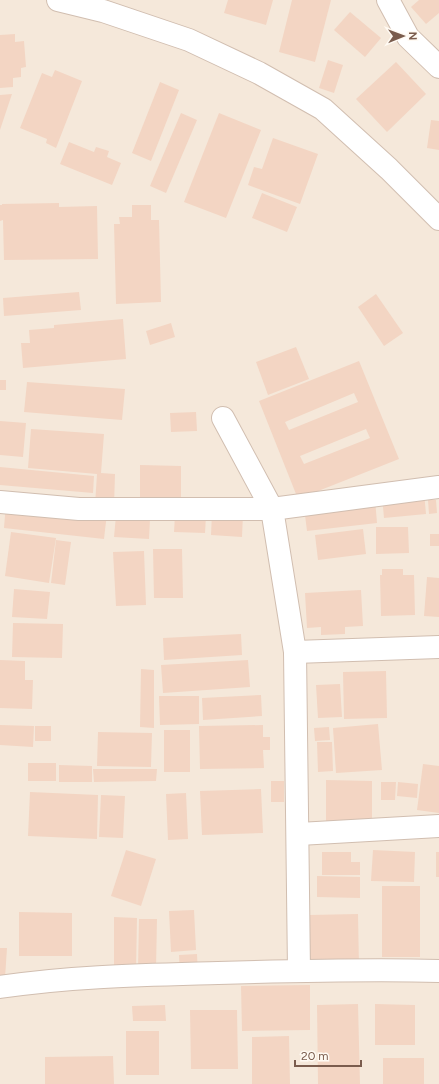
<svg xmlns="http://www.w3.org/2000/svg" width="439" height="1084" font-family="Figtree,sans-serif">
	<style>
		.residential { fill: #f5e8da }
		.building { fill: #f3d5c3; fill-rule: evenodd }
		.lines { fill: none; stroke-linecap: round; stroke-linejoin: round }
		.minor-casing { stroke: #d1beb0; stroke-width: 24 }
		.minor { stroke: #fff; stroke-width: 22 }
	</style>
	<rect width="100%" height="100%" fill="#fdf6ec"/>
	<rect class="residential" x="0" y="0" width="439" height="1084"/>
	<g class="building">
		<path d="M228,0H273L266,25L224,13Z"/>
		<path d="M292,0H331L315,62L279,52Z"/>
		<path d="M419,0H439V13L426,24L411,7Z"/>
		<path d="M350,12L381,38L365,57L334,30Z"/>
		<path d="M15,34V42L24,41L26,67L21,68V77L13,78V87L0,88V35Z"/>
		<path d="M328,60L343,65L334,93L319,88Z"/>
		<path d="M396,62L426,94L387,132L356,99Z"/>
		<path d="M55,70L82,81L56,148L46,143L47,139L20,128L42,73L52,77Z"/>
		<path d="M160,82L179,90L151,161L132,153Z"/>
		<path d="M12,94L0,130V95Z"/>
		<path d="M181,113L197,120L166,193L150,186Z"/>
		<path d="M219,113L261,130L226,218L184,202Z"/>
		<path d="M431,120L439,121V150L427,148Z"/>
		<path d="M273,138L318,154L300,204L248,185L254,167L262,169Z"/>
		<path d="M69,142L94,152L96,147L109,151L107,157L121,163L112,185L60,164Z"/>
		<path d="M262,193L297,207L287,232L252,218Z"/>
		<path d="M59,203V207L97,206L98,259L4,260L3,220L0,221V205H2V204Z"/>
		<path d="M132,205H151V220H159L161,302L116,304L114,224H120L119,217H132Z"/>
		<path d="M79,292L81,310L4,316L3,298Z"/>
		<path d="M376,294L403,333L384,346L358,307Z"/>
		<path d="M123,319L126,359L23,368L21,343H30L29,330L54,328V325Z"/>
		<path d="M171,323L175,337L150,345L146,331Z"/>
		<path d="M296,347L309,379L268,395L256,362Z"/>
		<path d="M359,361L399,459L298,499L259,401ZM354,393L358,402L289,430L285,422ZM366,429L370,438L304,464L300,456Z"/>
		<rect x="0" y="380" width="6" height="10"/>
		<path d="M27,382L125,389L122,420L24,412Z"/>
		<path d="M196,412L197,431L171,432L170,413Z"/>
		<path d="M0,421L26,423L23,457L0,455Z"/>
		<path d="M31,429L104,434L101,473L115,474L114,506L95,505L97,474L28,468Z"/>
		<path d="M140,465L181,466V501H140Z"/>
		<path d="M0,467L94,476L93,493L0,485Z"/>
		<path d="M424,492L426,514L384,518L382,496Z"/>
		<path d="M375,499L377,523L307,531L304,507Z"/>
		<path d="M428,500H436L437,513L429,514Z"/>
		<path d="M6,503L107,513L104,539L4,528Z"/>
		<path d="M212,513L243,514L242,537L211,535Z"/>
		<path d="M175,515L206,516L205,533L174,532Z"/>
		<path d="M116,516L150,519L149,539L114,537Z"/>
		<path d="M376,527H408L409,553L376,554Z"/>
		<path d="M363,529L366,554L318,560L315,535Z"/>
		<path d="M11,532L56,538L49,583L5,576Z"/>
		<rect x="430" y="534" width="9" height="12"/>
		<path d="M56,540L71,542L65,585L51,583Z"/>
		<path d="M153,549H182L183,598H154Z"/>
		<path d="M144,551L146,605L116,606L113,552Z"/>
		<path d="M382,569H403V575H414L415,615L381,616L380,575H382Z"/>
		<path d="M427,577L439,578V617L424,616Z"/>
		<path d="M14,589L50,592L47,619L12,617Z"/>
		<path d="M361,590L363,626L345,627V634L321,635V627L307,628L305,593Z"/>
		<path d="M13,623L63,624L62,658L12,657Z"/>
		<path d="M241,634L242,655L164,660L163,638Z"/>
		<path d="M0,660L25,661V680H33L32,709L0,708Z"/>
		<path d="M248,660L250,687L163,693L161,665Z"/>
		<path d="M141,669L154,670V728L140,727Z"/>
		<path d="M386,671L387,718L344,719L343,672Z"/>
		<path d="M340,684L342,717L318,718L316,685Z"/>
		<path d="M261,695L262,716L203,720L202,698Z"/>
		<path d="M159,696H199V724L160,725Z"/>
		<path d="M378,724L382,770L336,773L333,728Z"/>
		<path d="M0,725L34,726L33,747L0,745Z"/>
		<path d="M263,725V737H270V750H263L264,768L200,769L199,726Z"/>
		<rect x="35" y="726" width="16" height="15"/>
		<path d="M329,727L330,740L315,741L314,728Z"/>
		<rect x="164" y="730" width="26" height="42"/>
		<path d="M98,732L152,733L151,767L97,766Z"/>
		<path d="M317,742H332L333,771L318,772Z"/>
		<rect x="28" y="763" width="28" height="18"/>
		<path d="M423,764L439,766V813L417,810Z"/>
		<path d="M59,765L92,766V782H59Z"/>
		<path d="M93,769H157L156,781L94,782Z"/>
		<path d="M326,780L372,781V827L326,826Z"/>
		<rect x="271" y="781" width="13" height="21"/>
		<path d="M381,782H396L395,800H381Z"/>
		<path d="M398,782L418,784L417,798L397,796Z"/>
		<path d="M261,789L263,833L202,835L200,791Z"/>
		<path d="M30,792L98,795L97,839L28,836Z"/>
		<path d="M186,793L188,839L168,840L166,794Z"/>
		<path d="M101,795L125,796L123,838L99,837Z"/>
		<path d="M126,850L156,859L141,906L111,896Z"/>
		<path d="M373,850L415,852L414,882L371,881Z"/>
		<path d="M322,852H351V862H360V875H322Z"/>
		<rect x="436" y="852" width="3" height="25"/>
		<path d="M317,876L360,877V898L317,897Z"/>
		<rect x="382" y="886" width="38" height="71"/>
		<path d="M194,910L196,950L171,952L169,911Z"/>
		<path d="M19,912L72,913V956H19Z"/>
		<path d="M358,914L359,967H310L309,915Z"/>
		<path d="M114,917L137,918L136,971H114Z"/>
		<path d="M139,919H157L156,969H138Z"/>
		<path d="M0,948H7L5,978H0Z"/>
		<path d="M197,954L198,976H180L179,955Z"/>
		<path d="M310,985V1030L242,1031L241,986Z"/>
		<path d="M358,1004L360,1084H318L317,1005Z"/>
		<path d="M375,1004L415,1005V1045H375Z"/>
		<path d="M165,1005L166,1021H133L132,1006Z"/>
		<path d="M190,1010H237L238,1069H191Z"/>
		<rect x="126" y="1031" width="33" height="44"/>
		<path d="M289,1036L290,1084H252V1037Z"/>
		<path d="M113,1056L114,1084H45V1057Z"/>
		<rect x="383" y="1058" width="41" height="26"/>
	</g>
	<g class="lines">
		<defs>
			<g id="minor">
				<path d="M58,0L103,11L189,40L259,73L323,109L389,169L439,219"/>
				<path d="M388,0L408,37L439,67"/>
				<path d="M223,418L272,509L295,652L299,971"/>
				<path d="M0,502L79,509H272L439,487"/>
				<path d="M295,652L439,647"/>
				<path d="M299,834L439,826"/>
				<path d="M0,987C72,976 145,975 218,973C291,971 365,969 439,971"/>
			</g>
		</defs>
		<use href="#minor" class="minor-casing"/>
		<use href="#minor" class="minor"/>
	</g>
	<g transform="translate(403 36) rotate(89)" stroke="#fffaf3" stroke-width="3" paint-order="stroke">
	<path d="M0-3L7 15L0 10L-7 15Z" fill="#7a5c4d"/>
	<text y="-6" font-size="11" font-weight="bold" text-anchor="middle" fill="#7a5c4d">N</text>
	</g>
	<path d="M295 1060v6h66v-6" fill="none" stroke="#7a5c4d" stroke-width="2"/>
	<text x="301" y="1060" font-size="12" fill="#7a5c4d" stroke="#fffaf3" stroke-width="3" paint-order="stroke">20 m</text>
</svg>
